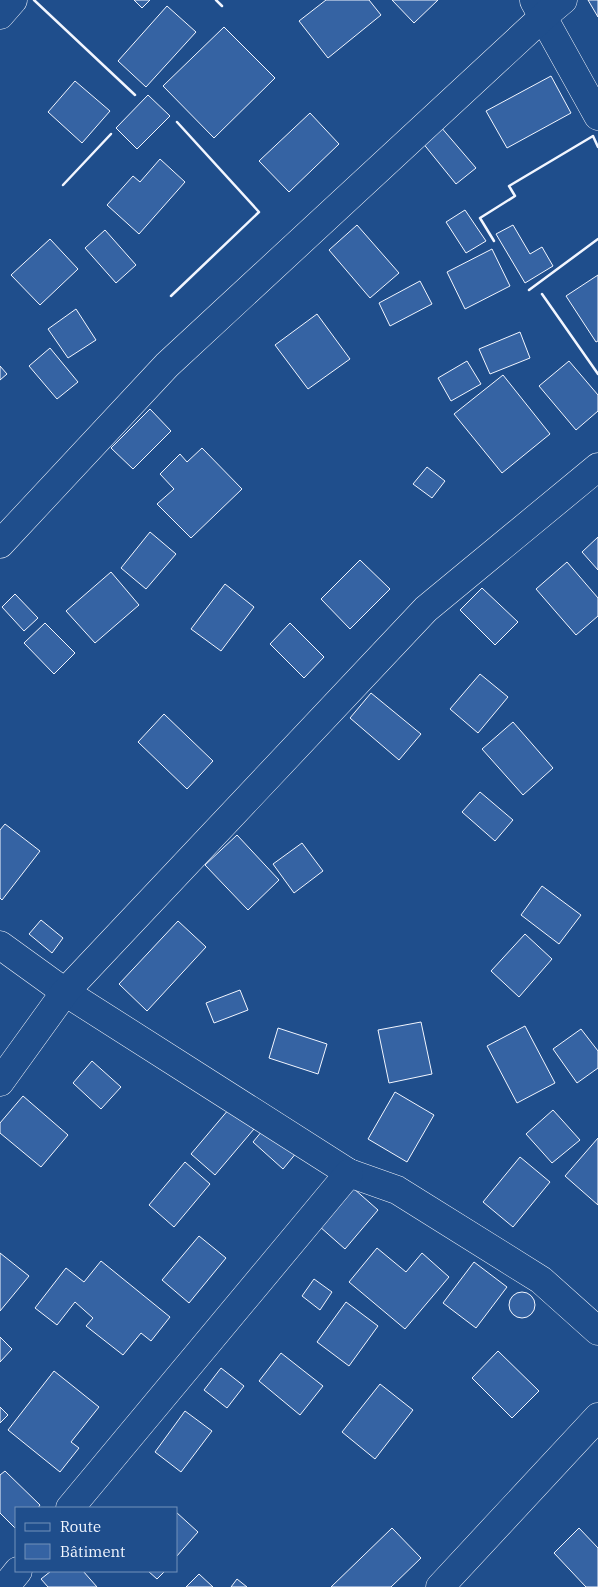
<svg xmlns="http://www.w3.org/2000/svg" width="598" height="1587" font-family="'IBM Plex Serif',serif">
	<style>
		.building { fill: #3563a3; stroke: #f2f6ff }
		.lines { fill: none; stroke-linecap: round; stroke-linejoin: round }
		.minor-casing { stroke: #f2f6ff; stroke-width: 29 }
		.minor { stroke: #1f4e8c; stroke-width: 28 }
		.wall { stroke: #f2f6ff; stroke-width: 2.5 }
	</style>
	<rect width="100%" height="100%" fill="#1f4e8c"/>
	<g class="building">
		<path d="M134,0H150L142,8Z"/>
		<path d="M326,0H369L381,15L328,58L299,21Z"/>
		<path d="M392,0H438L414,23Z"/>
		<path d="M588,0H598V17Z"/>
		<path d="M167,6L196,32L146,87L118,61Z"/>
		<path d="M224,27L275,78L214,138L163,86Z"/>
		<path d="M551,76L571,113L507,148L486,111Z"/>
		<path d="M75,81L110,111L82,143L48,112Z"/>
		<path d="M148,95L170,116L137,149L116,128Z"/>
		<path d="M310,113L339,144L289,192L259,161Z"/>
		<path d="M440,126L476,168L456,184L422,142Z"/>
		<path d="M160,159L185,182L139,234L107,205L133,176L140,182Z"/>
		<path d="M465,210L486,241L466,253L446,222Z"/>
		<path d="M357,225L399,273L370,298L329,250Z"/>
		<path d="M513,225L530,254L542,247L553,266L525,283L496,234Z"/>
		<path d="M105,230L136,265L116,283L85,248Z"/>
		<path d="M50,239L78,269L40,305L11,275Z"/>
		<path d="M492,249L510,286L465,309L447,272Z"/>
		<path d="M598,275V341L596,342L566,296Z"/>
		<path d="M420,281L432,304L390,326L379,303Z"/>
		<path d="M76,309L96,340L68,358L48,329Z"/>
		<path d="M317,314L350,359L308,389L275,345Z"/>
		<path d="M520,332L530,358L490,374L479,349Z"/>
		<path d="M50,348L78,382L57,399L29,366Z"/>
		<path d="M467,361L481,384L451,401L438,378Z"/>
		<path d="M569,361L598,395V411L576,430L539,386Z"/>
		<path d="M0,366L7,374L0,380Z"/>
		<path d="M503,375L550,434L502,473L454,414Z"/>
		<path d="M150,409L171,431L133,469L111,448Z"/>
		<path d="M202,448L242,489L191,538L157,504L174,489L160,474L180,454L187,462Z"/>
		<path d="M427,467L445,481L432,498L413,484Z"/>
		<path d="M150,532L176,554L146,589L121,568Z"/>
		<path d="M598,537V570L582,552Z"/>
		<path d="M360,560L390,589L350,629L321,599Z"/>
		<path d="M567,562L598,598V616L576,635L536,589Z"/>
		<path d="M111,572L139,605L95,643L66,611Z"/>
		<path d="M225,584L254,607L221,651L191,629Z"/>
		<path d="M482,588L518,622L495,645L460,610Z"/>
		<path d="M15,594L38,618L24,631L2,607Z"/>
		<path d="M45,623L75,653L54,674L24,643Z"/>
		<path d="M290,623L324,657L304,678L270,644Z"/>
		<path d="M480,674L508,697L478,733L450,709Z"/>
		<path d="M371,693L421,734L399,760L350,718Z"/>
		<path d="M164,714L213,761L187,789L138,742Z"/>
		<path d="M513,722L553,768L523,795L482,749Z"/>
		<path d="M480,792L513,820L495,841L462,812Z"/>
		<path d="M5,824L40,851L2,900L0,898V830Z"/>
		<path d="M237,835L279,880L248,910L205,865Z"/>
		<path d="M302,843L323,871L294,893L273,864Z"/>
		<path d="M542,886L581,915L559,944L521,915Z"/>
		<path d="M41,920L63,938L52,953L29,934Z"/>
		<path d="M178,921L206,947L147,1011L119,984Z"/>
		<path d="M525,934L552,959L519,997L491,971Z"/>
		<path d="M240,990L248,1010L214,1023L206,1003Z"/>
		<path d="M421,1022L432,1074L389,1083L378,1030Z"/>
		<path d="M525,1026L555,1083L517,1103L487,1046Z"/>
		<path d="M278,1028L327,1044L318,1074L269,1058Z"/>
		<path d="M581,1029L598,1051V1068L577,1083L553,1049Z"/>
		<path d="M92,1061L121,1087L101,1109L73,1083Z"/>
		<path d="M395,1092L434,1115L407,1162L368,1139Z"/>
		<path d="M23,1096L68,1135L41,1167L0,1133V1123Z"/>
		<path d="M229,1109L254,1129L215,1175L191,1154Z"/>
		<path d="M553,1110L580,1140L552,1163L526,1134Z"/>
		<path d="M267,1125L297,1152L283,1169L253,1142Z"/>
		<path d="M598,1138V1205L565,1176Z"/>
		<path d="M520,1157L550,1182L513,1227L483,1202Z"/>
		<path d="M185,1162L210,1184L174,1227L149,1205Z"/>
		<path d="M353,1188L378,1210L345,1249L319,1226Z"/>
		<path d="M199,1236L226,1258L189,1303L162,1280Z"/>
		<path d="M377,1248L406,1272L422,1253L449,1277L405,1329L349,1282Z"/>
		<path d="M0,1253L29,1276L0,1311Z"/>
		<path d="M101,1261L170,1317L151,1341L141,1333L123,1355L86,1326L93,1318L75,1302L57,1325L35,1308L66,1268L84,1282Z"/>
		<path d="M474,1262L507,1287L476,1328L443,1303Z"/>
		<path d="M314,1279L332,1292L320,1310L302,1296Z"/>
		<circle cx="522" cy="1305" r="13"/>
		<path d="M346,1302L378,1326L349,1366L317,1342Z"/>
		<path d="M0,1337L12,1349L0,1362Z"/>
		<path d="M498,1351L539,1391L512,1418L472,1378Z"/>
		<path d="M281,1353L323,1386L300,1415L259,1381Z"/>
		<path d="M221,1368L244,1386L227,1408L204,1390Z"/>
		<path d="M54,1371L99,1407L71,1442L79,1448L60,1472L8,1430Z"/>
		<path d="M380,1384L413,1410L375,1459L342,1432Z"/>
		<path d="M0,1407L8,1415L0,1423Z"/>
		<path d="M185,1411L212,1431L181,1472L155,1452Z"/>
		<path d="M5,1471L40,1505L38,1508H16V1529L0,1513V1475Z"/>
		<path d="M176,1512L198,1532L176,1557Z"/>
		<path d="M392,1528L421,1558L391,1587H331Z"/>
		<path d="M579,1528L598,1548V1587H586L554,1553Z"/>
		<path d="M51,1571H83L97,1587H48L41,1579Z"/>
		<path d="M148,1571H165L157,1579Z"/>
		<path d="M199,1574L213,1587H186Z"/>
		<path d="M237,1579L247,1587H231Z"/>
	</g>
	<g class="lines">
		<defs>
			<g id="minor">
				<path d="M534,1L598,116"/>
				<path d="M0,15L13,0"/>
				<path d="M0,544L167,365L544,16L563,0"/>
				<path d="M0,945L65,992L349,1173L397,1190L541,1280L598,1331"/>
				<path d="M0,1082L65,992L426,609L598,467"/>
				<path d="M70,1508L349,1173"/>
				<path d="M5,1587L18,1571"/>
				<path d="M440,1587L598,1417"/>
			</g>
		</defs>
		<use href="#minor" class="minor-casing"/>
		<use href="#minor" class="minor"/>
		<g class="wall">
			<path d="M34,0L135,95"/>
			<path d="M216,0L222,6"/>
			<path d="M63,185L111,134"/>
			<path d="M494,241L480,218L515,196L509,186L593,136L598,147"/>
			<path d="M529,290L598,239"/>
			<path d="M542,294L598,374"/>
			<path d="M171,296L259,212L177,122"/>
		</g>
	</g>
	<rect x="15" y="1507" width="162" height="65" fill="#1f4e8c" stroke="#7391ba"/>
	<rect x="25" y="1523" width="25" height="8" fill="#1f4e8c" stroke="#7391ba"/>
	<text x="60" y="1532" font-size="15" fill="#f2f6ff">Route</text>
	<rect x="25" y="1544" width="25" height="15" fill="#3563a3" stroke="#7391ba"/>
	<text x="60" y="1557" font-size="15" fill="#f2f6ff">Bâtiment</text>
</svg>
